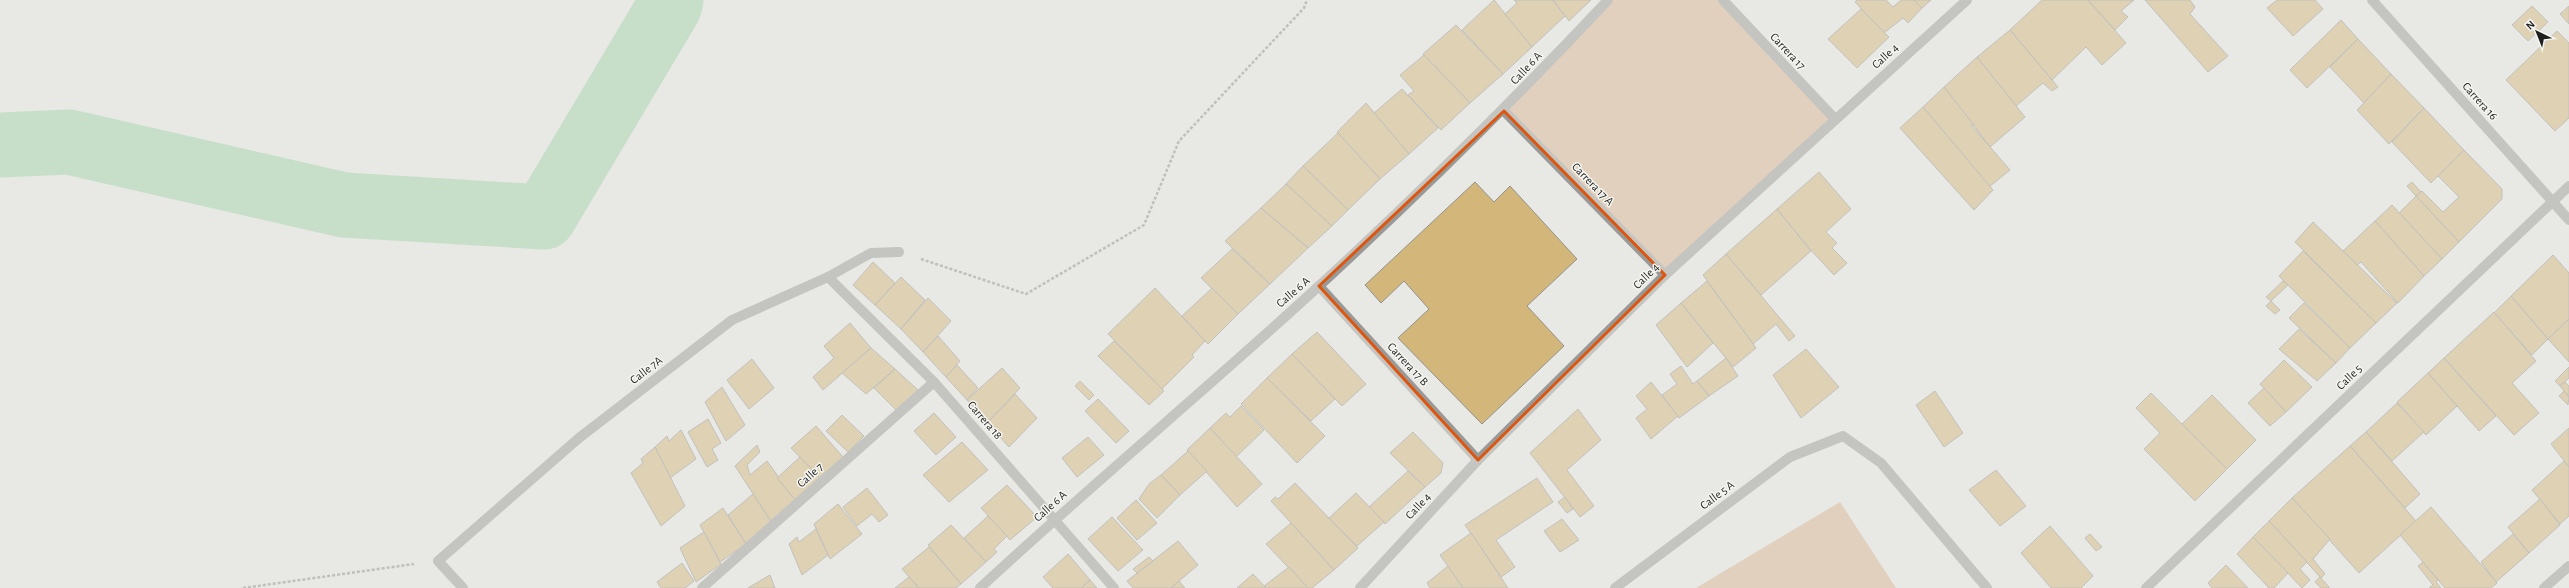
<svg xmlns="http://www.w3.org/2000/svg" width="2569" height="588" font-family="'Alegreya Sans',sans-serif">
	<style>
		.green { fill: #d9b38f }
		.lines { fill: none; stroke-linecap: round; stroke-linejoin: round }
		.river { stroke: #a0d6a8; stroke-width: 65 }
		.building { fill: #d2b67a; stroke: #93928e }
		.path { stroke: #8f8f8d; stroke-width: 2.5; stroke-dasharray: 3 2; stroke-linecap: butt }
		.street { stroke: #999a98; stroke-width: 10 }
		.marked { fill: none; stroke: #de560d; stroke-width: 3; stroke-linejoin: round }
		.labels { text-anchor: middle; stroke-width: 3; stroke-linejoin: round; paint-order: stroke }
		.street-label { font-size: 12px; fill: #1f1f1e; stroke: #f5f5f1 }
	</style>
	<rect width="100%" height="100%" fill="#e8e8e4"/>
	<g class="green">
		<path d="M1608,0H1723L1835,119L1665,275L1504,111Z"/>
		<path d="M1840,502L1896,588H1696Z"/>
	</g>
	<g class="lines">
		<path class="river" d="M0,145L69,142L344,205L544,217L669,7L671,0"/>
	</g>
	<g class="building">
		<path d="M1494,0L1532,47L1503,74L1462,30Z"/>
		<path d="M1514,0H1553L1565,16L1532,47L1505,14L1517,3Z"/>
		<path d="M1553,0H1591L1569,21Z"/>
		<path d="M1857,0H1886L1893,7L1901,0H1914L1922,8L1908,23L1903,18L1884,33L1855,2Z"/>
		<path d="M1914,0H1931L1922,8Z"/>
		<path d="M2042,0H2088L2126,43L2102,65L2086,47L2052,80L2010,30Z"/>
		<path d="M2088,0H2134L2121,11L2128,17L2115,30Z"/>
		<path d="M2145,0H2190L2195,7L2190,14L2228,56L2208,72Z"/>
		<path d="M2315,0L2323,9L2293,36L2267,8L2277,0Z"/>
		<path d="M2532,6L2548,22L2528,41L2512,25Z"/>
		<path d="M2569,6V24L2560,14Z"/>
		<path d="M1861,9L1889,37L1857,68L1828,39Z"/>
		<path d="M2341,20L2358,39L2307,88L2290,70Z"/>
		<path d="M1456,25L1503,74L1470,103L1423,54Z"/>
		<path d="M2010,30L2058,87L2052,91L2043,83L2016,106L1977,57Z"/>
		<path d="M2557,31L2569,43V118L2555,131L2506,80Z"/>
		<path d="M2358,39L2391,74L2364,103L2330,67Z"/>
		<path d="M1424,55L1470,103L1441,130L1408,95L1414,91L1400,75Z"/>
		<path d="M1977,57L2025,117L1990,147L1944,87Z"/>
		<path d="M2391,74L2424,108L2389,144L2357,110Z"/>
		<path d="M1944,87L1974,125H1971L2010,170L1989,187L1923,107Z"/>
		<path d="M1402,89L1438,128L1409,154L1374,113Z"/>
		<path d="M1366,103L1409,154L1380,179L1337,132Z"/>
		<path d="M1923,107L1993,190L1974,210L1900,128Z"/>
		<path d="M2424,108L2464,150L2431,183L2392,142Z"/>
		<path d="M1338,133L1380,179L1348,210L1303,166Z"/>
		<path d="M2464,150L2502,189V199L2459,242L2416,196L2422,191L2443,212L2459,197L2438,176Z"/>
		<path d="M1303,166L1348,210L1332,226L1286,184Z"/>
		<path d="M1819,172L1851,209L1826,232L1837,243L1832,248L1847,263L1834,275L1808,247L1777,209Z"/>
		<path d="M1475,182L1494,202L1510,186L1577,259L1527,306L1564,346L1482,424L1398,338L1429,309L1404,281L1381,303L1365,285Z"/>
		<path d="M2412,182L2421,192L2416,196L2407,186Z"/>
		<path d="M1286,184L1332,226L1308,248L1261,208Z"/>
		<path d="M2416,196L2459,242L2442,259L2399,213Z"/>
		<path d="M2392,205L2442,259L2424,276L2375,221Z"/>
		<path d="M1261,208L1308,248L1270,284L1225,241Z"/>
		<path d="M1777,209L1811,251L1761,295L1726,254Z"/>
		<path d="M2375,221L2424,276L2398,303L2361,262L2357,265L2343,251Z"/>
		<path d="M2313,222L2397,303L2376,323L2295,242Z"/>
		<path d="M1232,249L1270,284L1238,314L1201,278Z"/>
		<path d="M2303,251L2376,323L2350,348L2279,276Z"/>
		<path d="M1726,254L1795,336L1789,341L1776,324L1753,344L1703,275Z"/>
		<path d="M2553,255L2569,273V319L2548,339L2511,296Z"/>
		<path d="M873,262L895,283L875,305L853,285Z"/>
		<path d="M901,277L925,300L901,329L875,305Z"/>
		<path d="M1707,281L1756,348L1733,367L1681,303Z"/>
		<path d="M2283,281L2288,285L2271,301L2266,297Z"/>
		<path d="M1155,288L1205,341L1192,355L1194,357L1162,389L1108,334Z"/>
		<path d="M1212,288L1238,314L1208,344L1182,316Z"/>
		<path d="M2511,296L2548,339L2532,355L2494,313Z"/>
		<path d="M928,298L951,321L923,352L901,329Z"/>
		<path d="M2271,301L2280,310L2275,314L2266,306Z"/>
		<path d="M1681,303L1713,343L1687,367L1656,325Z"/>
		<path d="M2304,303L2350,348L2336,363L2289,318Z"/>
		<path d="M2494,312L2536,361L2512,383L2539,413L2514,435L2444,358Z"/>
		<path d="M2569,319V362L2548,339Z"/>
		<path d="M850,323L871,348L823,390L813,377L834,358L824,346Z"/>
		<path d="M2299,329L2336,363L2317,381L2279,349Z"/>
		<path d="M1317,332L1366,384L1342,406L1292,354Z"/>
		<path d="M938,336L960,361L946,377L923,352Z"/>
		<path d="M1114,341L1164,391L1149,405L1098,356Z"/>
		<path d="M871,348L895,369L866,394L842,373Z"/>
		<path d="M1806,349L1839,387L1801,418L1773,375Z"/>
		<path d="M1292,354L1335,399L1311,421L1267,378Z"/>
		<path d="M1726,358L1738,376L1709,396L1697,381Z"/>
		<path d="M2444,358L2496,416L2479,431L2428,373Z"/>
		<path d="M752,359L774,388L749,409L727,380Z"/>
		<path d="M2284,360L2312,387L2286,412L2260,384Z"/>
		<path d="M957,365L978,388L967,400L946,377Z"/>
		<path d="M1681,366L1693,384L1697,381L1709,396L1679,418L1662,395L1677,384L1670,374Z"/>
		<path d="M2569,367V378L2560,386L2555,381Z"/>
		<path d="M1002,368L1020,388L987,423L967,400Z"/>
		<path d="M895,369L918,390L896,410L874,388Z"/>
		<path d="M2428,373L2457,406L2426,435L2397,402Z"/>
		<path d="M1267,378L1325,436L1297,463L1241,404Z"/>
		<path d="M1080,381L1094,395L1089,400L1075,386Z"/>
		<path d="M1651,382L1678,416L1651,439L1636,418L1647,409L1636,396Z"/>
		<path d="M2565,382L2569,386V397L2560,386Z"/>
		<path d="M722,387L745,425L726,441L705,402Z"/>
		<path d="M2264,388L2286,412L2270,426L2248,403Z"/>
		<path d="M1935,391L1963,433L1944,447L1916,405Z"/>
		<path d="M2564,391L2569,397L2568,405L2559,396Z"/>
		<path d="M2151,393L2227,469L2195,501L2144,449L2160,433L2136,408Z"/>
		<path d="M1015,394L1037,418L1009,447L987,423Z"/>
		<path d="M2212,395L2256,440L2227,469L2182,424Z"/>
		<path d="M1098,399L1129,431L1116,443L1085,411Z"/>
		<path d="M2397,403L2424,432L2392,461L2366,432Z"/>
		<path d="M1241,406L1264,430L1236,457L1210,428L1226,413L1230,417Z"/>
		<path d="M1578,409L1601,440L1567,470L1594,506L1580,517L1530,453Z"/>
		<path d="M934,413L956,437L936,455L914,431Z"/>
		<path d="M842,415L864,436L848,452L826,431Z"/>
		<path d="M708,419L721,443L712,449L718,460L707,467L688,432Z"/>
		<path d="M816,426L843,457L820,478L791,448Z"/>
		<path d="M1210,428L1262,484L1237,507L1187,450Z"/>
		<path d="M2569,428V467L2551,444Z"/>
		<path d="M681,430L696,459L670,478L655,447L667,436L669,441Z"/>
		<path d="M1413,432L1443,463L1441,473L1425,487L1390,453Z"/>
		<path d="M2366,432L2420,494L2405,508L2350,446Z"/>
		<path d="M1088,437L1104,455L1077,477L1062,458Z"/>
		<path d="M962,442L988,470L949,502L923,475Z"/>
		<path d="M757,445L760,452L747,465L750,475L767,461L796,501L772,523L735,466Z"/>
		<path d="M2350,446L2416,521L2359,573L2292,498Z"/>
		<path d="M655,447L685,506L661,526L631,473L643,463L641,459Z"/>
		<path d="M1188,451L1207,471L1180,495L1161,475Z"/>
		<path d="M800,457L820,478L796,501L777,478Z"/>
		<path d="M2564,461L2569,467V516L2560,524L2532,490Z"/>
		<path d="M1996,470L2026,506L2000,526L1969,490Z"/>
		<path d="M1408,471L1425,487L1385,524L1369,507Z"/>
		<path d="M1161,475L1180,495L1157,518L1139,499L1149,484Z"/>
		<path d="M1537,478L1553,502L1496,540L1515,567L1501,577L1465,525Z"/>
		<path d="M1295,483L1358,548L1334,570L1271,501L1275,497L1278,499Z"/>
		<path d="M1007,485L1037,517L1010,540L981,508Z"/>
		<path d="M867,488L888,515L879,522L872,514L857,526L843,507Z"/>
		<path d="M1356,493L1384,522L1357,546L1329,518Z"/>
		<path d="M753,494L772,523L746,544L728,515Z"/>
		<path d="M1565,497L1573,509L1567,513L1558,502Z"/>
		<path d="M2292,498L2330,539L2313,559L2325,574L2321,578L2269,521Z"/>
		<path d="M2540,499L2560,525L2529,553L2508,527Z"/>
		<path d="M1136,500L1157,523L1137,540L1117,518Z"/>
		<path d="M838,504L862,534L830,559L814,524Z"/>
		<path d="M2431,507L2497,583L2491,588H2445L2400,535Z"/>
		<path d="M723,508L746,544L720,562L700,525Z"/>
		<path d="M988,516L1007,536L994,549L997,552L986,562L964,538Z"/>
		<path d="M1112,517L1143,550L1118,571L1088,539Z"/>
		<path d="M1562,519L1579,540L1560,552L1544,531Z"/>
		<path d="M2269,521L2307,562L2300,569L2310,580L2302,588L2253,537Z"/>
		<path d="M1291,523L1334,570L1312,588H1308L1266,544Z"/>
		<path d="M951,525L986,562L961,584L928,545Z"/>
		<path d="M2050,526L2093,576L2081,588H2051L2021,553Z"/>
		<path d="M816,529L828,555L802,575L789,544L797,537L799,542Z"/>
		<path d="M704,532L721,564L696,582L680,548Z"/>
		<path d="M1471,533L1482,549L1508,588H1463L1440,555Z"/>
		<path d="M2090,534L2102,547L2096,551L2085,538Z"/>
		<path d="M2513,534L2529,553L2496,582L2481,562Z"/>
		<path d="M2253,537L2288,573L2274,588H2269L2237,554Z"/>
		<path d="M1178,541L1198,565L1171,588H1133L1127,581Z"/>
		<path d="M929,547L961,584L956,588H919L902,569Z"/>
		<path d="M1068,554L1090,580L1081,588H1053L1043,577Z"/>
		<path d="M1149,557L1153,561L1137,573L1133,569Z"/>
		<path d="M2423,562L2438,580L2436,582L2441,588H2429L2433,585L2418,566Z"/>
		<path d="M682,563L694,581L685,588H661L657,582Z"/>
		<path d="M2226,565L2248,588H2212L2208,583Z"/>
		<path d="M1448,566L1463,588H1430L1427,583Z"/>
		<path d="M1289,567L1308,588H1266L1264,586Z"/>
		<path d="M1253,574L1266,588H1237Z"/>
		<path d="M770,575L775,588H748Z"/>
		<path d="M909,577L919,588H895Z"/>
		<path d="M2320,577L2329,587V588H2321L2315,582Z"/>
		<path d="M1090,580L1097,588H1081Z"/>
		<path d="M1179,581L1185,588H1171Z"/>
	</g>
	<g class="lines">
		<g class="path">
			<path d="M921,259L1026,294L1144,225L1179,141L1304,8L1307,0"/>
			<path d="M243,588L414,564"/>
		</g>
		<g class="street">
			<path d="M1723,0L1835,119"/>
			<path d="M2372,0L2569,220"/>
			<path d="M1504,111L1665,275"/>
			<path d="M828,277L934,382L1114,588"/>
			<path d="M1319,286L1478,460"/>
			<path d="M463,588L438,561L579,438L732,320L828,277L871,253L899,252"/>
			<path d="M702,588L934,382"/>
			<path d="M980,588C1091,485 1208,388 1319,286C1419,194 1515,99 1608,0"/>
			<path d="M1360,588L1478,460L1665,275L1967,0"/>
			<path d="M1615,588L1790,457L1843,436L1881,463L1987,588"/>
			<path d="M2146,588L2569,186"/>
			<path d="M2544,588L2569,566"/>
		</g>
	</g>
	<path d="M0 0H2569V588H0ZM1504,111L1665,275L1478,460L1319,286Z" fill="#e8e8e4" fill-opacity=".55" fill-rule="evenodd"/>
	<path class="marked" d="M1504,111L1665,275L1478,460L1319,286Z"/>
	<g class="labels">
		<g class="street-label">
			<text transform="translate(1788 51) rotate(47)" y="4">Carrera 17</text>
			<text transform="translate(1885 56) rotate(-42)" y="4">Calle 4</text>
			<text transform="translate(1526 68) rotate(-47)" y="4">Calle 6 A</text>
			<text transform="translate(2480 101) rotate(48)" y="4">Carrera 16</text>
			<text transform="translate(1593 184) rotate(46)" y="4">Carrera 17 A</text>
			<text transform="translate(1646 276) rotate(-44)" y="4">Calle 4</text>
			<text transform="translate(1293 292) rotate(-41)" y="4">Calle 6 A</text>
			<text transform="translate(1408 364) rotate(47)" y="4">Carrera 17 B</text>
			<text transform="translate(646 370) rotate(-38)" y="4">Calle 7A</text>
			<text transform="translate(2349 377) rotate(-44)" y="4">Calle 5</text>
			<text transform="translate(985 420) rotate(49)" y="4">Carrera 18</text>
			<text transform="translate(810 475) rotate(-42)" y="4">Calle 7</text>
			<text transform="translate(1717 495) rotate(-37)" y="4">Calle 5 A</text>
			<text transform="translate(1050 506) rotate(-42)" y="4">Calle 6 A</text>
			<text transform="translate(1418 506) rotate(-47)" y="4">Calle 4</text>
		</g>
	</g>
	<g transform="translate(2537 32) rotate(317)" stroke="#f5f5f1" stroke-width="3" paint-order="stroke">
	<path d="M0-3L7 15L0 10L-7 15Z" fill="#1f1f1e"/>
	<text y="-6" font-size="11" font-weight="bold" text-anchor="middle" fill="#1f1f1e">N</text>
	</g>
</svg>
